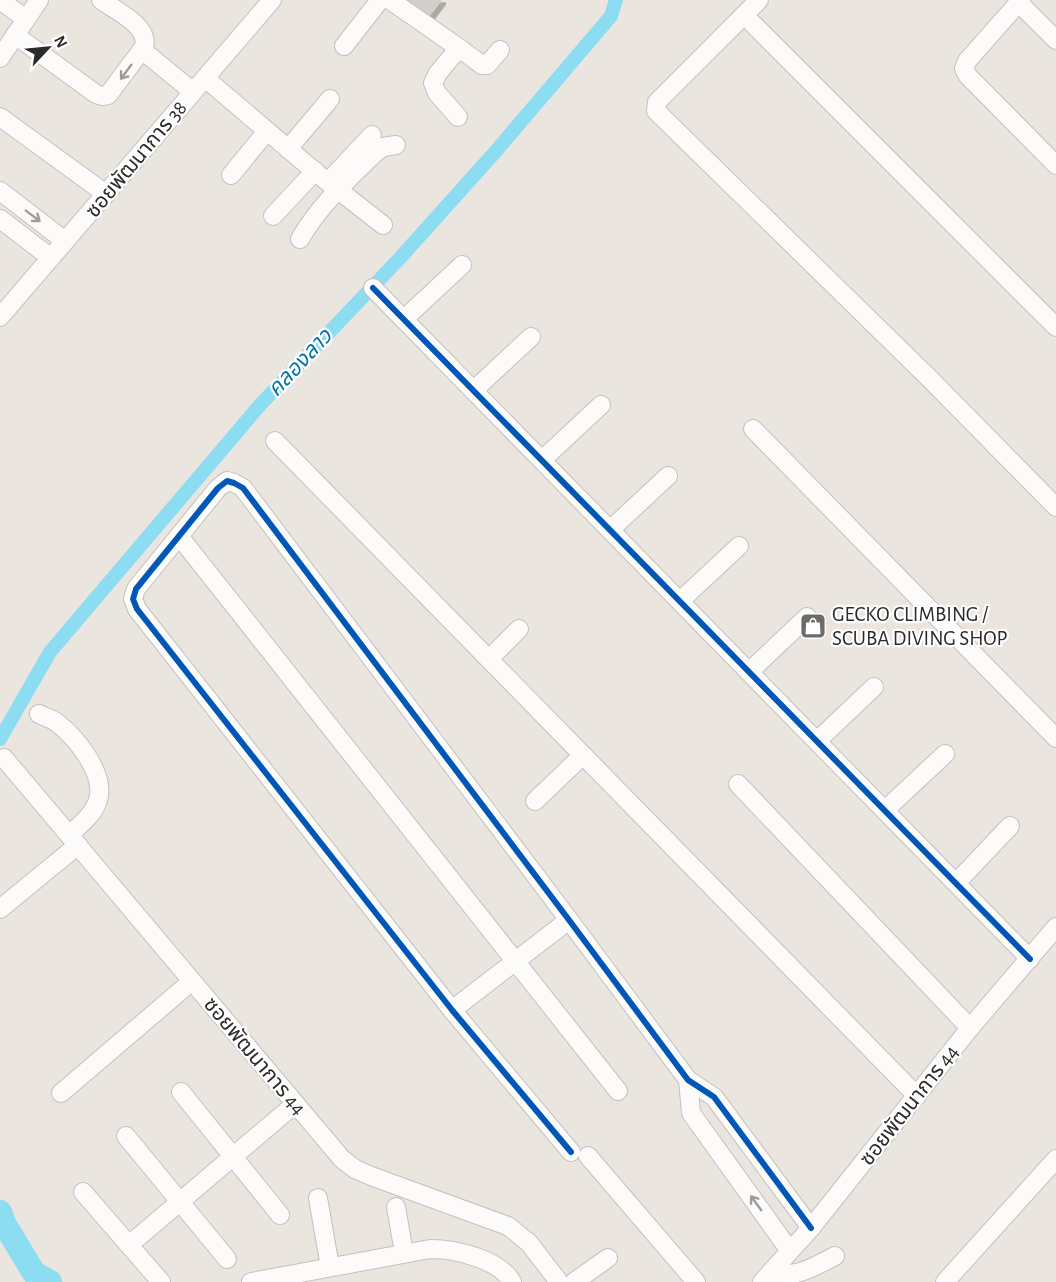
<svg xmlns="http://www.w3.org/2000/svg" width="1056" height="1282" font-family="'Alegreya Sans','Noto Sans Thai',sans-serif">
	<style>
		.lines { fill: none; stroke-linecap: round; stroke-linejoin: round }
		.canal { stroke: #8cdcf2; stroke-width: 14 }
		.river { stroke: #8cdcf2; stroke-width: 24 }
		.building { fill: #d2cfcb; stroke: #d4d0cb; stroke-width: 1.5; filter: url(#shadow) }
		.minor-casing { stroke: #c3c1c1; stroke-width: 20 }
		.minor { stroke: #fcfbfa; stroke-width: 18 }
		.cycleway-casing { stroke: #fff; stroke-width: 10 }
		.cycleway { stroke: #0057b8; stroke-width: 6 }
		.oneway { stroke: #9e9d9c }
		.labels { text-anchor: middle; stroke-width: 4.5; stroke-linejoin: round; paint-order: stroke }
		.street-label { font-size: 21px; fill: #2a2a2a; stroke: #fff }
		.poi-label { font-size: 21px; fill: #2a2a2a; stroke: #fff; text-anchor: start }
		.water-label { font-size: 22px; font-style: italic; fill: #0075a9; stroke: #fff }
	</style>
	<defs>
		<filter id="shadow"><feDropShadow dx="5.5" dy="3" stdDeviation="0" flood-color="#0004"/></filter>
	</defs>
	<rect width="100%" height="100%" fill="#eae5df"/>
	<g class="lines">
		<path class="canal" d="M0,739L50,652L260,405L400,258L496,151L611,16L616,0"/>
		<path class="river" d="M0,1212L5,1225L34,1273L50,1282"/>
	</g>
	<path class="building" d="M396,0H441L424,22Z"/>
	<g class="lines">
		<defs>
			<g id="minor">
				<path d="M0,0L26,19"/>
				<path d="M390,0L459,48L438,73L433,83L437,93L458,117"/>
				<path d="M759,0L657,102L656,111L929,378L1056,507"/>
				<path d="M1021,0L967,61L964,69L968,76L1056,165"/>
				<path d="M1019,3L1056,40"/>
				<path d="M744,15L1056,327"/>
				<path d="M15,35L96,94L102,96L108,95L144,47C150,26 116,11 101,0"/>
				<path d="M344,46L380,0"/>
				<path d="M459,48L482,65H487L500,50"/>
				<path d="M142,50L193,92"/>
				<path d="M0,58L39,0"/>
				<path d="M205,78L319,175L383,225"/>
				<path d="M0,117L106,194"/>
				<path d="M288,149L330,99"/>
				<path d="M231,175L267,131"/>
				<path d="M328,182L372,135"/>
				<path d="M0,191L65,241"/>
				<path d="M273,216L315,171"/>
				<path d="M0,219L51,258"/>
				<path d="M300,239C319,206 347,180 374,154L383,147L396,145"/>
				<path d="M373,288L1030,959"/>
				<path d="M0,317L272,0"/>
				<path d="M404,319L462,265"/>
				<path d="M474,390L531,337"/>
				<path d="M753,429L1056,738"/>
				<path d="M275,441L917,1096"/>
				<path d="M542,460L601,405"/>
				<path d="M610,530L668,476"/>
				<path d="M179,536L618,1091"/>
				<path d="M680,601L739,546"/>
				<path d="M489,659L519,629"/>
				<path d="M749,672L807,617"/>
				<path d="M39,714C45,717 51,719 56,722C76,737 106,774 98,800C94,814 80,825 69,835"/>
				<path d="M817,741L874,687"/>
				<path d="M4,758L342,1159L355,1169L371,1176L508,1226L529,1243L559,1282"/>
				<path d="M738,784L970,1028"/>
				<path d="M535,801L583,755"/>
				<path d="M885,810L945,754"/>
				<path d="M956,883L1010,826"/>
				<path d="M0,909L78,845"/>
				<path d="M452,1010L569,920"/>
				<path d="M688,1080L691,1113L790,1251"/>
				<path d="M181,1092L280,1215"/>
				<path d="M61,1093L192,981"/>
				<path d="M126,1136L227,1259"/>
				<path d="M571,1152L452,1010L137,609L133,599L136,589L218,488L227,481L234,483L243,488L569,920L688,1080L714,1097L811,1228"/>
				<path d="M588,1156L696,1282"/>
				<path d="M83,1192L161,1282"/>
				<path d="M318,1198L330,1267"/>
				<path d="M396,1207L404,1253"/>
				<path d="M129,1245L295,1104"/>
				<path d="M770,1273C798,1278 811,1268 835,1256"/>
				<path d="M251,1282L430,1249C455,1249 499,1259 512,1282"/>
				<path d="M574,1282L608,1258"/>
				<path d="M762,1282L811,1228L970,1028L1056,927"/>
				<path d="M945,1282L1056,1159"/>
			</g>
		</defs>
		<use href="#minor" class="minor-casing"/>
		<use href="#minor" class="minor"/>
		<defs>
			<g id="cycleway">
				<path d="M373,288L1030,959"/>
				<path d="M571,1152L452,1010L137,609L133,599L136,589L218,488L227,481L234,483L243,488L569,920L688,1080L714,1097L811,1228"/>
			</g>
		</defs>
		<use href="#cycleway" class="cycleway-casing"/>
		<use href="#cycleway" class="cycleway"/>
	</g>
	<defs><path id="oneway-shaft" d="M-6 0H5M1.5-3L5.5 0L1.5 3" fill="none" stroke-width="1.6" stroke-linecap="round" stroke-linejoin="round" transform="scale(1.5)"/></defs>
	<g class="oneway">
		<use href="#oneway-shaft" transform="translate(126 72) rotate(126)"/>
		<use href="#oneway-shaft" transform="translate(33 216) rotate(37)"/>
		<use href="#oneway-shaft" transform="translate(756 1203) rotate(-126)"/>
	</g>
	<defs>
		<symbol id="shop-square" viewBox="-11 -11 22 22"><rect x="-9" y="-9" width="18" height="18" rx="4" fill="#6d6b69" stroke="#fff"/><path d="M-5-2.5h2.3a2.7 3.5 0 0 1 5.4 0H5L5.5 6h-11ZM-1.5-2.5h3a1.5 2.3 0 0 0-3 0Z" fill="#fff"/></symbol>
	</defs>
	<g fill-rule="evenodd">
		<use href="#shop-square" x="798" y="611" width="30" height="30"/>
	</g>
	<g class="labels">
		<g class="street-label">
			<text transform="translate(136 159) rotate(-50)" y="7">ซอยพัฒนาการ 38</text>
			<text transform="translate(255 1056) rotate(50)" y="7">ซอยพัฒนาการ 44</text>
			<text transform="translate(909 1105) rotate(-52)" y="7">ซอยพัฒนาการ 44</text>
		</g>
		<g class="poi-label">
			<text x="832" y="621">GECKO CLIMBING /<tspan x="832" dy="24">SCUBA DIVING SHOP</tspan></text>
		</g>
		<g class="water-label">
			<text transform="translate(299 362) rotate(-47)" y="8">คลองลาว</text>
		</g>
	</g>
	<g transform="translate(48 48) rotate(64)" stroke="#ffffff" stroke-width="4.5" paint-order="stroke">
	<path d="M0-4.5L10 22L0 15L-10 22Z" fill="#2a2a2a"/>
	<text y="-9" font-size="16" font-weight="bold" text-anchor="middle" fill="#2a2a2a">N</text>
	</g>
</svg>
